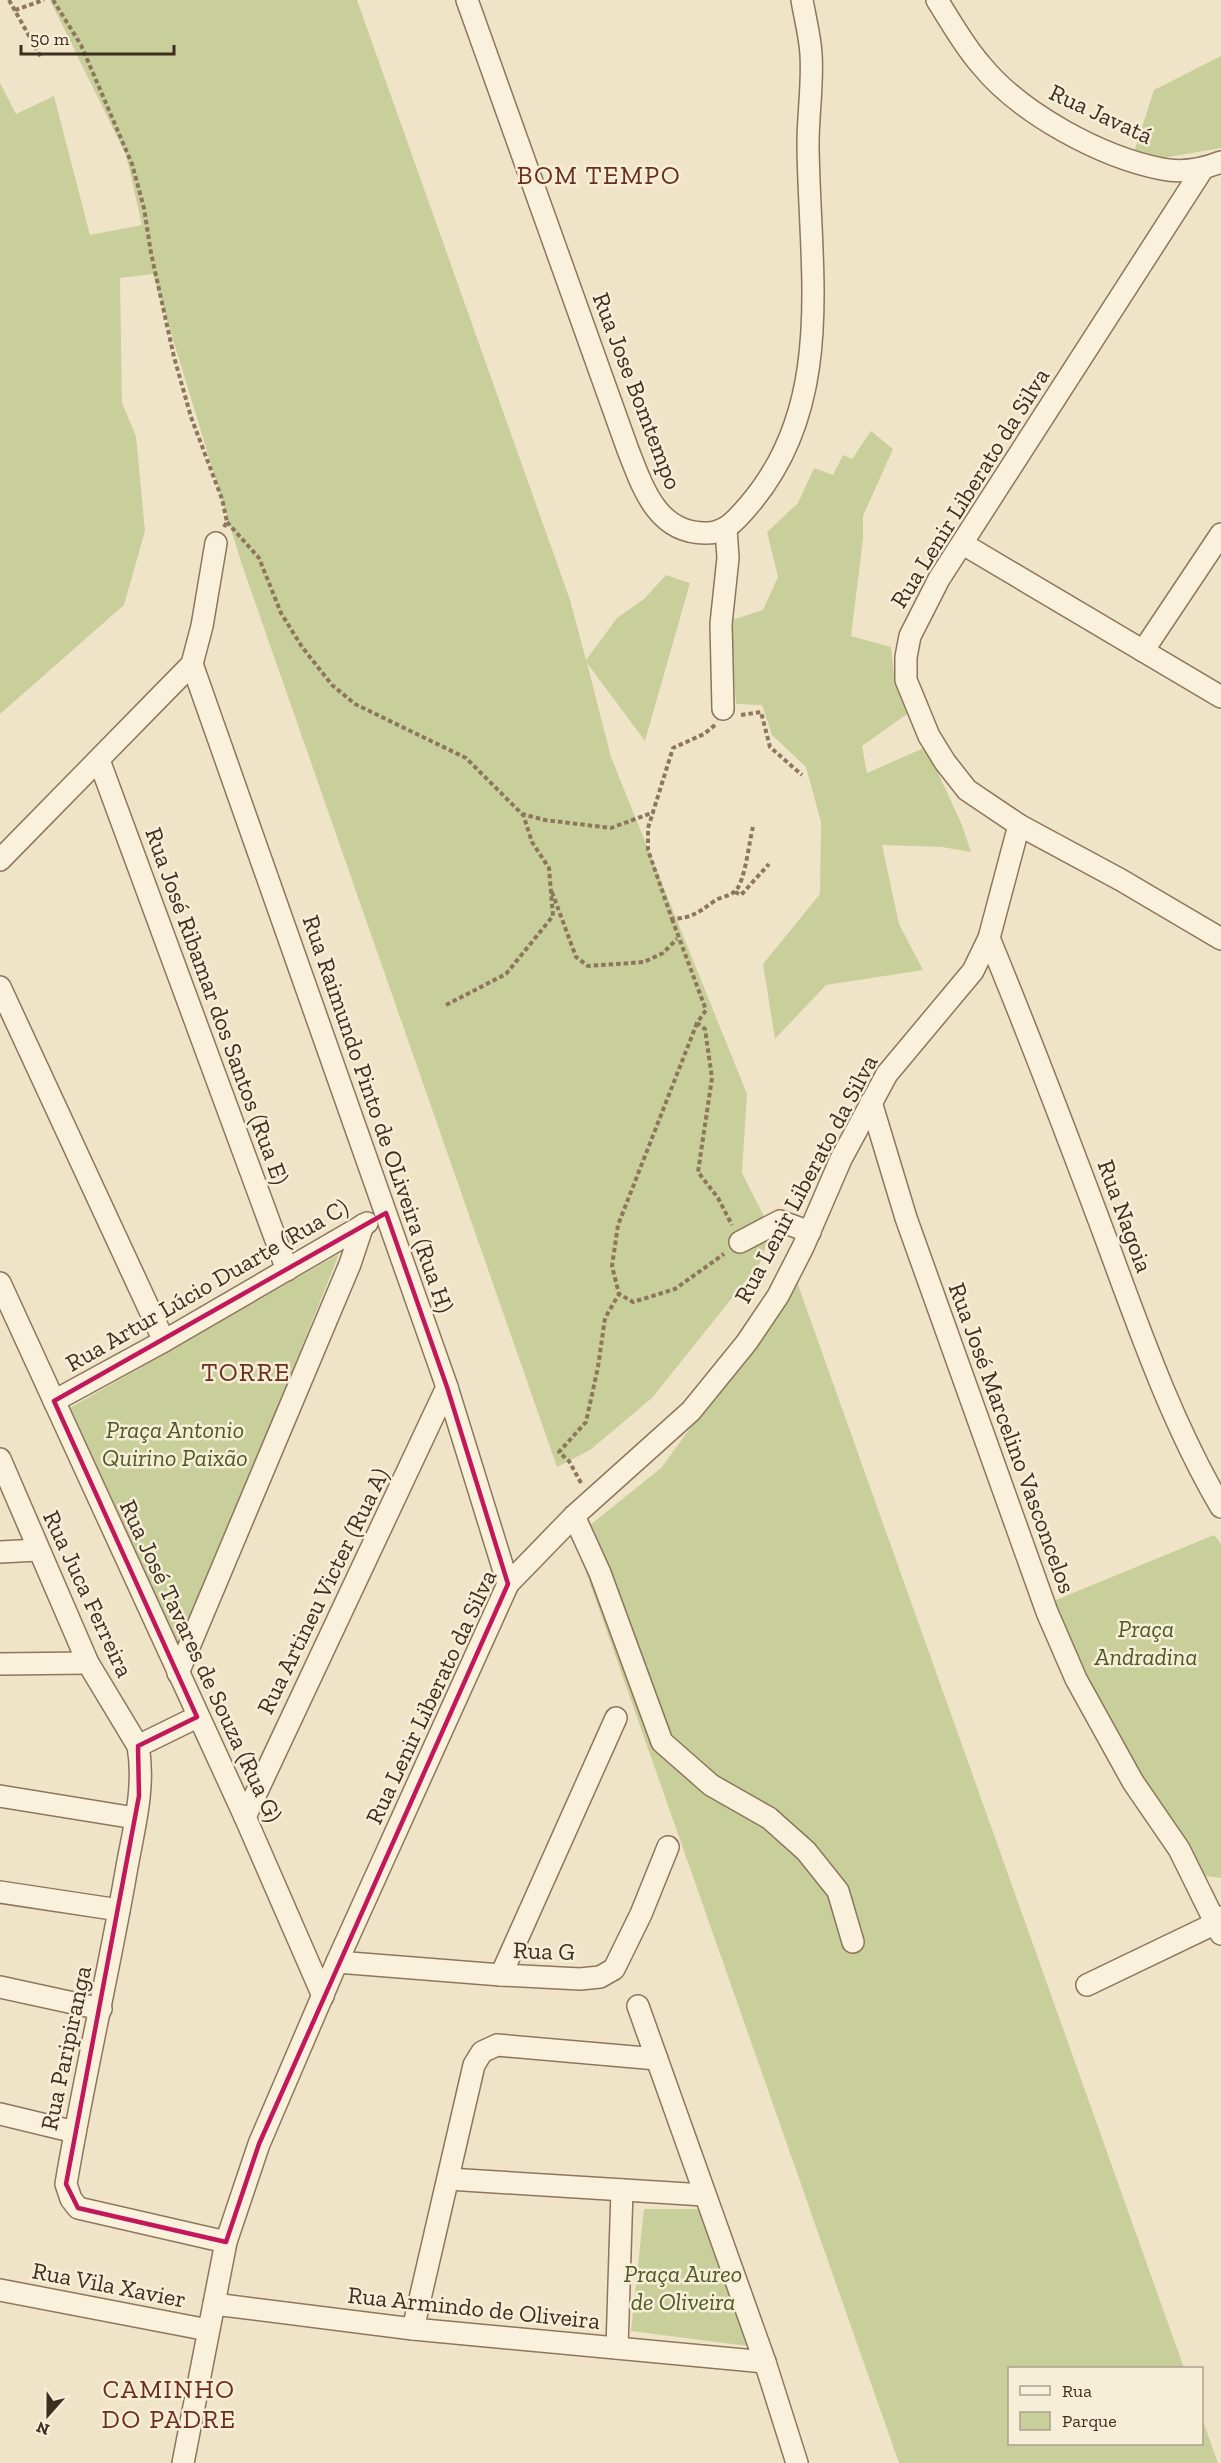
<svg xmlns="http://www.w3.org/2000/svg" width="1221" height="2463" font-family="'Zilla Slab',serif">
	<style>
		.green { fill: #c9cf9b }
		.lines { fill: none; stroke-linecap: round; stroke-linejoin: round }
		.minor-casing { stroke: #8d765c; stroke-width: 24 }
		.path { stroke: #8d765c; stroke-width: 4; stroke-dasharray: 4.5 3; stroke-linecap: butt }
		.minor { stroke: #faf1dc; stroke-width: 21 }
		.marked { fill: none; stroke: #c2185b; stroke-width: 4.5; stroke-linejoin: round }
		.labels { text-anchor: middle; stroke-width: 5; stroke-linejoin: round; paint-order: stroke }
		.street-label { font-size: 24px; fill: #3d2e20; stroke: #f7eed8 }
		.park-label { font-size: 24px; font-style: italic; fill: #4d5a26; stroke: #f7eed8 }
		.neighbourhood-label { font-size: 26px; letter-spacing: 1.5px; fill: #6b2e1e; stroke: #f7eed8 }
	</style>
	<rect width="100%" height="100%" fill="#f0e4c8"/>
	<g class="green">
		<path d="M50,0H357L570,600L586,660L617,618L644,599L666,575L690,583L645,741L587,663L611,757L747,1094L742,1173L771,1230L760,1263L652,1398L590,1450L557,1467L241,562L153,274L120,278L122,403L136,436L145,531L124,605L0,714V83L16,114L54,96L90,235L142,225L126,155Z"/>
		<path d="M1221,56V148L1157,159L1134,152L1154,90Z"/>
		<path d="M871,431L893,449L863,516V539L851,636L891,647L894,674L910,712L862,746L867,773L926,747L962,825L971,852L942,847L882,845L899,924L923,970L826,985L775,1039L763,964L820,894L821,822L806,767L772,735L762,705L736,704L729,621L763,610L778,577L767,532L798,503L814,468L833,475L843,455L852,459Z"/>
		<path d="M339,1254L179,1655L68,1409Z"/>
		<path d="M797,1282L1184,2368H1010V2444H1202V2418L1218,2463H899L574,1538L661,1468Z"/>
		<path d="M1214,1535L1221,1544V1878L1206,1876L1195,1868L1124,1758L1051,1602Z"/>
		<path d="M644,2209H709L748,2346L631,2331Z"/>
	</g>
	<g class="lines">
		<defs>
			<g id="minor">
				<path d="M467,0L628,450C643,488 657,533 705,533C725,534 737,519 749,505C837,403 809,268 808,144C808,114 813,84 811,54C810,36 805,18 802,0"/>
				<path d="M937,0C951,22 964,46 981,65C1021,114 1101,157 1162,169C1182,173 1203,169 1221,162"/>
				<path d="M1202,170L939,579L910,636L906,657V680L929,736L945,762L967,790L1019,825L1121,880L1221,939"/>
				<path d="M963,544L1221,697"/>
				<path d="M1143,651L1221,534"/>
				<path d="M192,664L447,1387L508,1584"/>
				<path d="M723,709L721,624L728,558L726,529"/>
				<path d="M99,760L287,1270"/>
				<path d="M0,860L192,664L202,626L216,543"/>
				<path d="M989,938C1029,1035 1066,1132 1103,1231C1138,1325 1170,1420 1221,1507"/>
				<path d="M0,987L164,1341"/>
				<path d="M871,1102L906,1218L1047,1612L1076,1679L1133,1782L1179,1849L1221,1934"/>
				<path d="M740,1242L780,1221L810,1232"/>
				<path d="M0,1283L245,1817L323,1996"/>
				<path d="M54,1401L164,1341L367,1223"/>
				<path d="M0,1459L88,1663L138,1746C146,1789 132,1835 125,1878C107,1980 83,2082 66,2184L71,2199L78,2208L226,2242"/>
				<path d="M574,1516L600,1573L662,1742L711,1785L769,1818L806,1851L838,1891L853,1942"/>
				<path d="M0,1552L38,1550"/>
				<path d="M0,1664L88,1663"/>
				<path d="M178,1673L350,1264L363,1225"/>
				<path d="M138,1746L197,1717"/>
				<path d="M0,1796L135,1818"/>
				<path d="M245,1817L447,1387"/>
				<path d="M0,1892L119,1910"/>
				<path d="M337,1962L501,1975L580,1979L600,1977L614,1969L641,1914L668,1847"/>
				<path d="M501,1975L616,1718"/>
				<path d="M1087,1985L1216,1923L1221,1917"/>
				<path d="M0,1987L101,2009"/>
				<path d="M638,2006L765,2362L797,2463"/>
				<path d="M0,2114L75,2132"/>
				<path d="M448,2179L704,2195"/>
				<path d="M0,2290L208,2330"/>
				<path d="M214,2304L413,2329L765,2362"/>
				<path d="M413,2329L474,2065L482,2052L497,2045L657,2059"/>
				<path d="M617,2348L622,2190"/>
				<path d="M183,2463L226,2242L259,2144L337,1962L508,1584L574,1516L691,1411L747,1342L778,1296L803,1247L841,1159L887,1074L973,971L989,938L1019,825"/>
			</g>
		</defs>
		<use href="#minor" class="minor-casing"/>
		<g class="path">
			<path d="M9,0L42,59"/>
			<path d="M53,0L81,45L132,164L144,208L151,253L174,357L191,417L222,499L227,522L224,527"/>
			<path d="M15,10L44,0"/>
			<path d="M227,522L259,558L281,613L302,647L332,685L355,704L466,758L522,814L545,820L611,828L654,812"/>
			<path d="M741,715L761,712L770,747L802,775"/>
			<path d="M715,725L704,734L673,748L648,828V850L672,919C691,918 698,913 713,902C719,897 728,897 734,892C745,885 749,841 753,827"/>
			<path d="M552,892L576,957L588,966L644,962L663,953L677,939"/>
			<path d="M735,892L741,895L769,864"/>
			<path d="M672,919L706,1010L697,1023L705,1029L712,1078L698,1172L718,1198L732,1225"/>
			<path d="M446,1005L506,974L553,916L549,868L532,842L523,814"/>
			<path d="M697,1023L618,1225L612,1266L619,1294L633,1302L675,1289L724,1254"/>
			<path d="M581,1483L569,1461L559,1452L586,1422L598,1367L605,1318L619,1294"/>
		</g>
		<use href="#minor" class="minor"/>
	</g>
	<path class="marked" d="M386,1213L447,1387L508,1584L259,2144L226,2242L78,2208L66,2184L139,1796L138,1746L197,1717L54,1401Z"/>
	<g class="labels">
		<g class="street-label">
			<text transform="translate(1101 114) rotate(25)" y="8">Rua Javatá</text>
			<text transform="translate(637 391) rotate(69)" y="8">Rua Jose Bomtempo</text>
			<text transform="translate(970 488) rotate(-58)" y="8">Rua Lenir Liberato da Silva</text>
			<text transform="translate(217 1006) rotate(70)" y="8">Rua José Ribamar dos Santos (Rua E)</text>
			<text transform="translate(378 1114) rotate(71)" y="8">Rua Raimundo Pinto de OLiveira (Rua H)</text>
			<text transform="translate(806 1179) rotate(-62)" y="8">Rua Lenir Liberato da Silva</text>
			<text transform="translate(1125 1216) rotate(70)" y="8">Rua Nagoia</text>
			<text transform="translate(207 1285) rotate(-30)" y="8">Rua Artur Lúcio Duarte (Rua C)</text>
			<text transform="translate(1012 1438) rotate(70)" y="8">Rua José Marcelino Vasconcelos</text>
			<text transform="translate(323 1591) rotate(-64)" y="8">Rua Artineu Victer (Rua A)</text>
			<text transform="translate(88 1594) rotate(65)" y="8">Rua Juca Ferreira</text>
			<text transform="translate(201 1661) rotate(65)" y="8">Rua José Tavares de Souza (Rua G)</text>
			<text transform="translate(431 1697) rotate(-65)" y="8">Rua Lenir Liberato da Silva</text>
			<text transform="translate(544 1951) rotate(2)" y="8">Rua G</text>
			<text transform="translate(66 2048) rotate(-78)" y="8">Rua Paripiranga</text>
			<text transform="translate(109 2285) rotate(11)" y="8">Rua Vila Xavier</text>
			<text transform="translate(474 2308) rotate(6)" y="8">Rua Armindo de Oliveira</text>
		</g>
		<g class="park-label">
			<text x="175" y="1438">Praça Antonio<tspan x="175" dy="28">Quirino Paixão</tspan></text>
			<text x="1146" y="1637">Praça<tspan x="1146" dy="28">Andradina</tspan></text>
			<text x="683" y="2282">Praça Aureo<tspan x="683" dy="28">de Oliveira</tspan></text>
		</g>
		<g class="neighbourhood-label">
			<text x="599" y="184">BOM TEMPO</text>
			<text x="246" y="1381">TORRE</text>
			<text x="169" y="2398">CAMINHO<tspan x="169" dy="30">DO PADRE</tspan></text>
		</g>
	</g>
	<rect x="1008" y="2367" width="195" height="78" fill="#f7eed8" stroke="#ada18e" stroke-width="1.5"/>
	<rect x="1020" y="2386" width="30" height="9" fill="#faf1dc" stroke="#ada18e" stroke-width="1.5"/>
	<text x="1062" y="2397" font-size="18" fill="#3d2e20">Rua</text>
	<rect x="1020" y="2412" width="30" height="18" fill="#c9cf9b" stroke="#ada18e" stroke-width="1.5"/>
	<text x="1062" y="2427" font-size="18" fill="#3d2e20">Parque</text>
	<g transform="translate(48 2415) rotate(201)" stroke="#f7eed8" stroke-width="4.5" paint-order="stroke">
	<path d="M0-4.5L10 22L0 15L-10 22Z" fill="#3d2e20"/>
	<text y="-9" font-size="16" font-weight="bold" text-anchor="middle" fill="#3d2e20">N</text>
	</g>
	<path d="M21 45v9h153v-9" fill="none" stroke="#3d2e20" stroke-width="3"/>
	<text x="30" y="45" font-size="18" fill="#3d2e20" stroke="#f7eed8" stroke-width="4.5" paint-order="stroke">50 m</text>
</svg>
